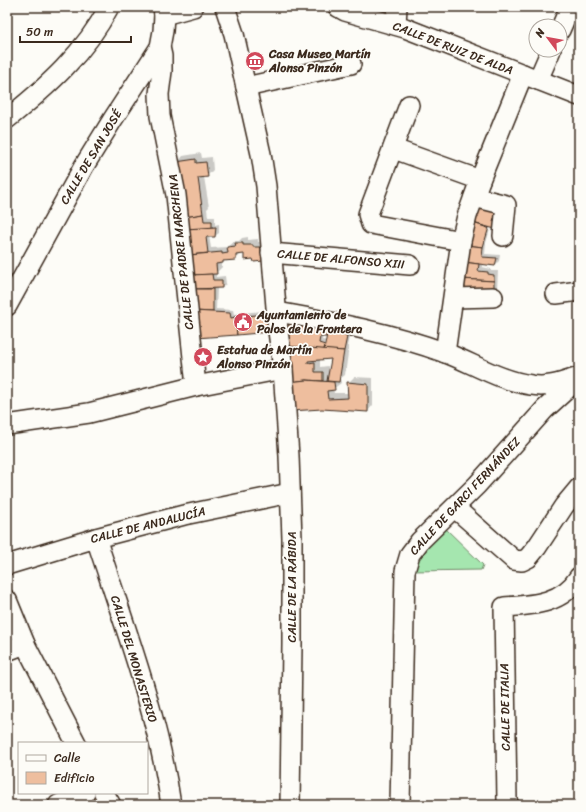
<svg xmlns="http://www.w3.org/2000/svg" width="586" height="812" font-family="Sriracha,sans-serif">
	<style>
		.green { fill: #a5e6af; stroke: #708866 }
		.shadow { fill: #0003; fill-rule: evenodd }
		.building { fill: #eebe9e; stroke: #3b2a1e }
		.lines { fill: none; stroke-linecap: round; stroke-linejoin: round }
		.minor-casing { stroke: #3b2a1e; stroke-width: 22 }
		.minor { stroke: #fdfcf7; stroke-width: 19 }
		.labels { text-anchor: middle; stroke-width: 3.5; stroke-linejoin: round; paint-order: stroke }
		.street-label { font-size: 12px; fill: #3b2a1e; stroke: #fdfcf7 }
		.poi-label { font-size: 12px; font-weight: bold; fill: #3b2a1e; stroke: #fdfcf7; text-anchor: start }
	</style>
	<rect width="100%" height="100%" fill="#fdfcf7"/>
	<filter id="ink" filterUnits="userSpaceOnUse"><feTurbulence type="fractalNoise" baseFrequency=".025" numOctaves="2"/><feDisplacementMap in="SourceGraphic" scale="8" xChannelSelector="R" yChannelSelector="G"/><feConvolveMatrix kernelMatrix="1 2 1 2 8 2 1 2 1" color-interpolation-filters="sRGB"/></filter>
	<g filter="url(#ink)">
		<path class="green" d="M443,526L483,565L481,570L412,571L415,557Z"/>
		<g class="shadow">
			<path d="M201,153L202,158L212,157L213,170L207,176L204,177L209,207L207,209L208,217H215V225L219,224V233L215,236H209L211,248L227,247L234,241H239L242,238L248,237V240L258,239V242L267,241L268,255L254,258L245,253L241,254L236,259L225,260L222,262V267L216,273V277L225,276L226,284L222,287L217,288L216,309L233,310L234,314L271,310L273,327L197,337L178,162L183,156Z"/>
			<path d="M481,206L503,215L491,226L486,243L485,254L500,255L499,261L495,265L482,264V267L491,269V271H498L497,289L460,294L467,245Z"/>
			<path d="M286,324L351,329L347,346H349L345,375L340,379L341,383L333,389L334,393H349L348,383L354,377L373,378V405L368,411L322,408L292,410ZM323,336H328L327,341L322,340ZM332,358L329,374L328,366L320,367V359Z"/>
			<path d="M7,614L14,630L7,636Z"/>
		</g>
		<g class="building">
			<path d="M196,159V163L206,162L208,177L198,178L203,214L185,217L176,162Z"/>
			<path d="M480,205L500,212V220L494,218L493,221L500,223L499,230L473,223Z"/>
			<path d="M203,214L204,221H212V228L186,229L185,217Z"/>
			<path d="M473,223L488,228L489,227L483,247L466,245Z"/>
			<path d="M216,227L215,237H206L208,253L189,255L186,229Z"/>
			<path d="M235,243H243V245H253V247H261L263,261L254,262L253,259L244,260V254L236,255V260L223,261V263L216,264L217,274L191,275L189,255L222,252V254L228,253L227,247L236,246Z"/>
			<path d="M466,245L483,247L482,257L497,258L495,266L463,262Z"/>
			<path d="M463,262L479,264L478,271L488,272V274L494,275V281L461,279Z"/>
			<path d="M212,274L213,280H222V288L192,289L191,275Z"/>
			<path d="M461,279L494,281V294L459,295Z"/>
			<path d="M192,289H213V312L194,311Z"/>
			<path d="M194,311L230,313L231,318L235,317L237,335L196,338Z"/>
			<path d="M267,314L270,332L237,335L235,317Z"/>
			<path d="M287,321L328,329L326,337H320L319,343L325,345L324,350L287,346L285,323Z"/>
			<path d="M328,329L348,332L344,351L324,350Z"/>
			<path d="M287,346L344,351L339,382L327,381L331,359L308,361V363L315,362V372H323V381L306,380L289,382Z"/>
			<path d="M306,380L334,382L335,390L327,391L328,399L348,398L347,382L368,384V412L322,409L291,411L289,382Z"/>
			<path d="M94,793L100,805H70Z"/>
		</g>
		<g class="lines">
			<defs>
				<g id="minor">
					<path d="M225,7L234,34L261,154L266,186L278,331L283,369L289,456L292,539V644L290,805"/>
					<path d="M338,7L345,11L405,28L579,96"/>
					<path d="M164,15L193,7"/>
					<path d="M396,25L397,7"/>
					<path d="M560,30L570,7"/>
					<path d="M160,47L162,56V71L159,94L160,116L176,195L196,386"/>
					<path d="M538,80L551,50"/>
					<path d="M246,87L351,64"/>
					<path d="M409,105L368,214L371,224L461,241"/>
					<path d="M7,119C47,87 85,53 109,7"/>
					<path d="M394,149L480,180"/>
					<path d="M474,197L506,205L503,236"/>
					<path d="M271,253L410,265"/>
					<path d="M556,294L579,291"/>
					<path d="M454,298L493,297"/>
					<path d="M7,306L84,166L113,119L160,47L163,31L164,15L163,7"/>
					<path d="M277,312C334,322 391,333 446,353C474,364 501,381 531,385C547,388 561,383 576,378"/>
					<path d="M445,353L461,241L467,216L480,180L523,74"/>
					<path d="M7,425L89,413L196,386L283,369"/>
					<path d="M455,508L514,560L522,561L528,558L537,547L564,506L579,488"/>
					<path d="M96,538C124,625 158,714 171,805"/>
					<path d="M7,565L96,538L184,515L290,493"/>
					<path d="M7,600L25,644L76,743"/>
					<path d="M7,651L25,644"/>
					<path d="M104,793L111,805"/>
					<path d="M58,805L85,793"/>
					<path d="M400,805L405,571L410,554L420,541L477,485L545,409L579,378"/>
					<path d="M509,805L507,801L504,607C533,605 562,604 579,577"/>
				</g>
			</defs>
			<use href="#minor" class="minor-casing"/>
			<use href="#minor" class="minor"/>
		</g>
	</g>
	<defs>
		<symbol id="museum-disc" viewBox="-11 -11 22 22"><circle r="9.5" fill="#d1495b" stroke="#fdfcf7"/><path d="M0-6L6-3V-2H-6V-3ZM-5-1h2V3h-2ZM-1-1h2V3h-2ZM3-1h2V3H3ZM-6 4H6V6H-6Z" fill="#fff"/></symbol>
		<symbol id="civic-disc" viewBox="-11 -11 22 22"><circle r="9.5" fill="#d1495b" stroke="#fdfcf7"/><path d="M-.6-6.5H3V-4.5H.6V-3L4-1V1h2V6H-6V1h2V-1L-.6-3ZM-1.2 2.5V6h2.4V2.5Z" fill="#fff"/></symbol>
		<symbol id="sight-disc" viewBox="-11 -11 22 22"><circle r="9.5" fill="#d1495b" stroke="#fdfcf7"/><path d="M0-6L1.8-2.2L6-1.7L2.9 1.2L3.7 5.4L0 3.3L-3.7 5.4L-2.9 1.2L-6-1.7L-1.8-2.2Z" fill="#fff"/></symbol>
	</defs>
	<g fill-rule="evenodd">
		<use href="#museum-disc" x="244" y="50" width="22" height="22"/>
		<use href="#civic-disc" x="232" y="311" width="22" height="22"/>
		<use href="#sight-disc" x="192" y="346" width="22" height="22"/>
	</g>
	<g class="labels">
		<g class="street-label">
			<text transform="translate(453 48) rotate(21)" y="4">CALLE DE RUIZ DE ALDA</text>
			<text transform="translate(91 157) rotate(-59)" y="4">CALLE DE SAN JOSÉ</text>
			<text transform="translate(181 252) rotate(-96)" y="4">CALLE DE PADRE MARCHENA</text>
			<text transform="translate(341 259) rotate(5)" y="4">CALLE DE ALFONSO XIII</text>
			<text transform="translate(465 496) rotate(-47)" y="4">CALLE DE GARCI FERNÁNDEZ</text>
			<text transform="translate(148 525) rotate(-14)" y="4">CALLE DE ANDALUCÍA</text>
			<text transform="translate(292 587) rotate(-90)" y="4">CALLE DE LA RÁBIDA</text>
			<text transform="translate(134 659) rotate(73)" y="4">CALLE DEL MONASTERIO</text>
			<text transform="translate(505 707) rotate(-91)" y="4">CALLE DE ITALIA</text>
		</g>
		<g class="poi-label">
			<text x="269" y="58">Casa Museo Martín<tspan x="269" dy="14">Alonso Pinzón</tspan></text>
			<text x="257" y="319">Ayuntamiento de<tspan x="257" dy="14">Palos de la Frontera</tspan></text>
			<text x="217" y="354">Estatua de Martín<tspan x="217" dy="14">Alonso Pinzón</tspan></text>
		</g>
	</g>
	<rect width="586" height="812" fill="none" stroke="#fdfcf7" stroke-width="24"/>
	<rect x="12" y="12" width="562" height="788" fill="none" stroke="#3b2a1e" stroke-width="1.5" filter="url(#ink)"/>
	<rect x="18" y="742" width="130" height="52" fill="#fdfcf7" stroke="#afa8a0"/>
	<rect x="26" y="755" width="20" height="6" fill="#fdfcf7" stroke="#afa8a0"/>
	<text x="54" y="762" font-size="12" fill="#3b2a1e">Calle</text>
	<rect x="26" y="772" width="20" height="12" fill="#eebe9e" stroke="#afa8a0"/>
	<text x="54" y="782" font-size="12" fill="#3b2a1e">Edificio</text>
	<g transform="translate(548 38) rotate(302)"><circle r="19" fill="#fdfcf7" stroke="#afa8a0"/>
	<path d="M0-3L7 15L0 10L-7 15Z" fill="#d1495b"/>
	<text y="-6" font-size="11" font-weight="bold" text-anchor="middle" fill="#3b2a1e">N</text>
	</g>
	<path d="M20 36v6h111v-6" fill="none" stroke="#3b2a1e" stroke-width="2"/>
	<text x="26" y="36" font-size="12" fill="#3b2a1e" stroke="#fdfcf7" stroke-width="3" paint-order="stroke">50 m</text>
</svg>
